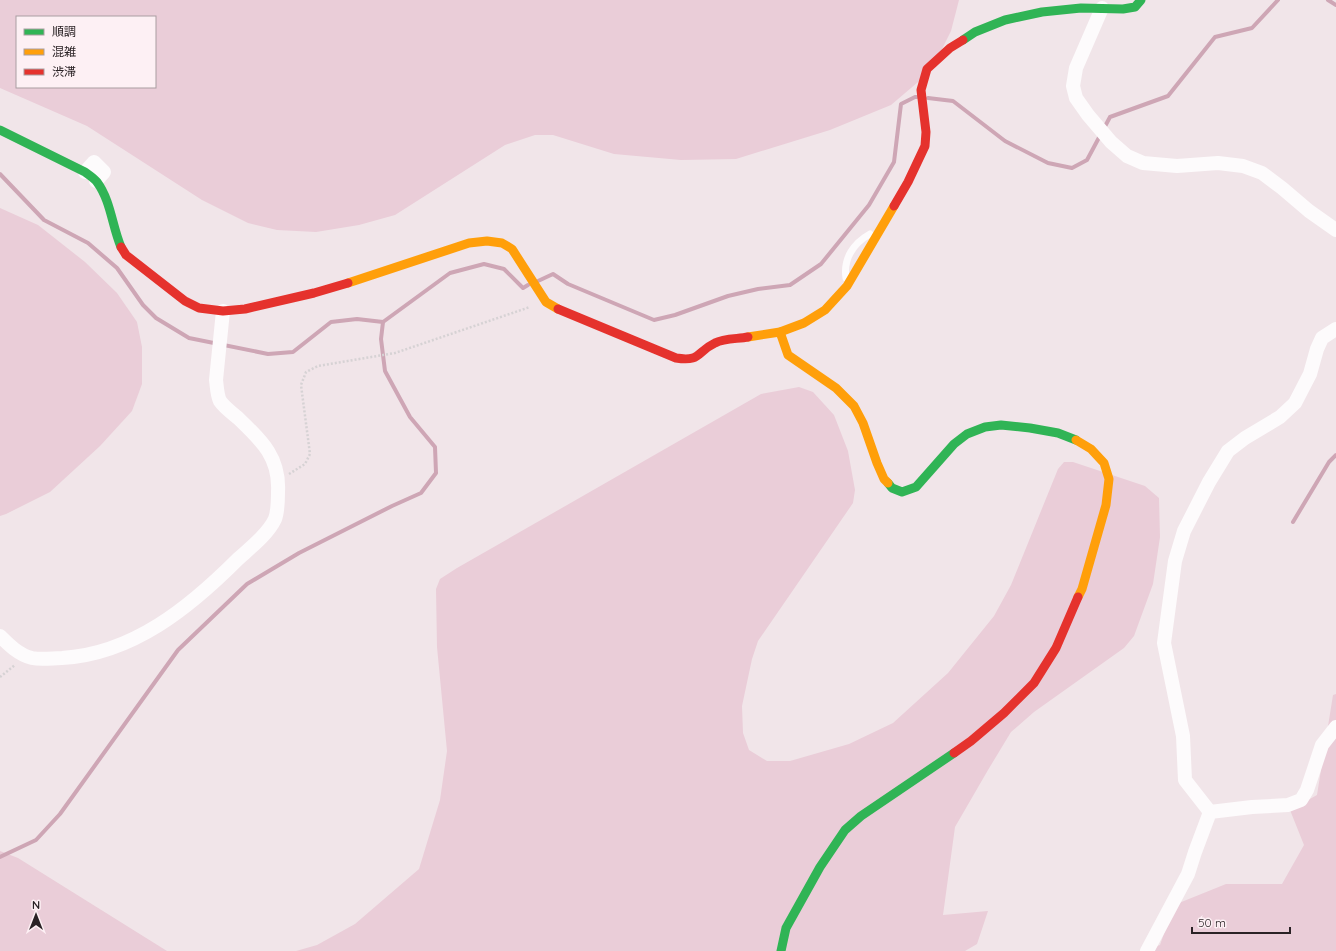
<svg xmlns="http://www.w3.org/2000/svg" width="1336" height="951" font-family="Quicksand,'Noto Sans JP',sans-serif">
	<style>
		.green { fill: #eacdd8; fill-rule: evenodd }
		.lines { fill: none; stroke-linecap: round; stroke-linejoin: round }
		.stream { stroke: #cea6b5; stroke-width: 4 }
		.path { stroke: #d6d2d4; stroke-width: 2.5; stroke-dasharray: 2 2; stroke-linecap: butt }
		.lane { stroke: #fdfbfc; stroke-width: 7 }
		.street { stroke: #fdfbfc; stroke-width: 14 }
		.fast { stroke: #30b455; stroke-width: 9 }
		.slow { stroke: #ff9f0a; stroke-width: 9 }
		.jam { stroke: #e5322d; stroke-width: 9 }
	</style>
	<rect width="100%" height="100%" fill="#f1e5e9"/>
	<g class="green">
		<path d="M0,0H959L951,31L931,71L891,105L830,130L736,159L681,160L614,154L553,135H535L505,145L395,215L359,225L316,232L277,230L248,223L202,200L87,126L0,88ZM17,17H155V87H17Z"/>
		<path d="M0,208L38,225L85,262L117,293L137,322L142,347V384L132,411L100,446L50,492L6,514L0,516Z"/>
		<path d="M799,387L813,392L834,415L848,451L855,490L853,503L758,641L752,659L742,706L743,733L749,750L767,761H790L849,744L893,723L948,673L994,616L1011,585L1058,469L1064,462H1073L1145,486L1159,498L1160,537L1153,584L1134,636L1124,648L1034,712L1011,732L988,770L955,827L943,915L988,911L977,944L965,951H296L317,945L355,924L419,869L440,800L447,751L437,647L436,589L440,579L457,568L761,394Z"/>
		<path d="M1336,694V951H1143L1160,945L1174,905L1226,884H1282L1304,845L1290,810L1317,795L1333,695Z"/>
		<path d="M0,851L18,858L167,951H0Z"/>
	</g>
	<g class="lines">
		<g class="stream">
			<path d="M1328,0L1336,5"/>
			<path d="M928,98L953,101L1005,141L1048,163L1072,168L1087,160L1110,117L1168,96L1215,37L1252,28L1278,0"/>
			<path d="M0,174L44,220L88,243L117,268L143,305L156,318L189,338L268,354L293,352L331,322L357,319L383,322L450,273L484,264L504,269L523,288L528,285"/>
			<path d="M538,281L553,274L568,284L654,320L675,315L728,296L758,289L790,285L821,264L869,205L894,162L901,104L915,97H917"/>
			<path d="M1293,522L1329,462L1336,455"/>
			<path d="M0,857L36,840L60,814L178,650L247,584L299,553L392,506L421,493L436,473L435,447L410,417L385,371L381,339L383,322"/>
		</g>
		<g class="path">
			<path d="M289,474L305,464L310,454L301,385L306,372L318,366L395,353L530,307"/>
			<path d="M0,677L15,665"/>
		</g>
		<path class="lane" d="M846,278C843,258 854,243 870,234"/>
		<g class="street">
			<path d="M1102,8L1076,68L1073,86L1076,98L1088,115L1111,142L1127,156L1143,163L1177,166L1218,163L1243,166L1262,173L1282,188L1309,211L1336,230"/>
			<path d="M85,172L94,162L104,172L96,181"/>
			<path d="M0,636C9,645 19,655 32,658C42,660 53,658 62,658C133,654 190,607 238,559C250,548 268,534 275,519C278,511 278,500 278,492C280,457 261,440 238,418C232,413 224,407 220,401C217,395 217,387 216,380L223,311"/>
			<path d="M1210,812L1185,780L1183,736L1164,643L1175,561L1184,531L1209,482L1228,451L1245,438L1280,417L1295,403L1310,374L1317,349L1322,338L1336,329"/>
			<path d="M1210,812L1252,807L1288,805L1301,800L1307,790L1322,745L1336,727"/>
			<path d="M1147,951L1188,874L1195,852L1210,812"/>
		</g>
		<g class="fast">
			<path d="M963,40L975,32L1005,20L1042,12L1081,8L1123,9L1135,7L1141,0"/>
			<path d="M0,130L85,172C89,175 94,178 97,182C111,201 112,226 121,247"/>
			<path d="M888,483L892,488L902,492L916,487L954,444L967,434L985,427L1001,425L1030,428L1058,433L1076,440"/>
			<path d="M781,951L786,928L820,867L845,830L861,816L954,753"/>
		</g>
		<g class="slow">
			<path d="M348,283L469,243L487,241L502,243L512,249L546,302L558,309"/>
			<path d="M780,332L788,355L836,388L854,406L863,423L877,463L884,479L888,483"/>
			<path d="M748,337L780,332L804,323L825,310L847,286L894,206"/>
			<path d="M1076,440L1091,449L1104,463L1109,479L1106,505L1082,589L1078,597"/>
		</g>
		<g class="jam">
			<path d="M894,206L908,182L925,146L926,132L921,90L927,69L950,48L963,40"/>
			<path d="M121,247L126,255L185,301L199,308L223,311L245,309L314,293L348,283"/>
			<path d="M558,309L676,358C701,362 696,352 715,343C724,338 738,339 748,337"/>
			<path d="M954,753L971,741L1004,713L1034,683L1056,648L1078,597"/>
		</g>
	</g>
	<rect x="16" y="16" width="140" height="72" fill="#fdf0f4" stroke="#a99ea1"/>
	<rect x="24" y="29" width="20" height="6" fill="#30b455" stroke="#a99ea1"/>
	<text x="52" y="36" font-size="12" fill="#2a2225">順調</text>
	<rect x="24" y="49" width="20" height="6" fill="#ff9f0a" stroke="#a99ea1"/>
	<text x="52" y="56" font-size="12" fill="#2a2225">混雑</text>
	<rect x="24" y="69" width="20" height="6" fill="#e5322d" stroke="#a99ea1"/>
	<text x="52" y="76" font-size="12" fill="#2a2225">渋滞</text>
	<g transform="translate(36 915)" stroke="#fdf0f4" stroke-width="3" paint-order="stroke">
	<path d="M0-3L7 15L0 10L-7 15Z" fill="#2a2225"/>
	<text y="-6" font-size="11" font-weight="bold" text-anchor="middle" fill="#2a2225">N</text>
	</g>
	<path d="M1192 927v6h98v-6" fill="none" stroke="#2a2225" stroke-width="2"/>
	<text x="1198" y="927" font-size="12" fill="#2a2225" stroke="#fdf0f4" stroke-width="3" paint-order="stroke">50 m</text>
</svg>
